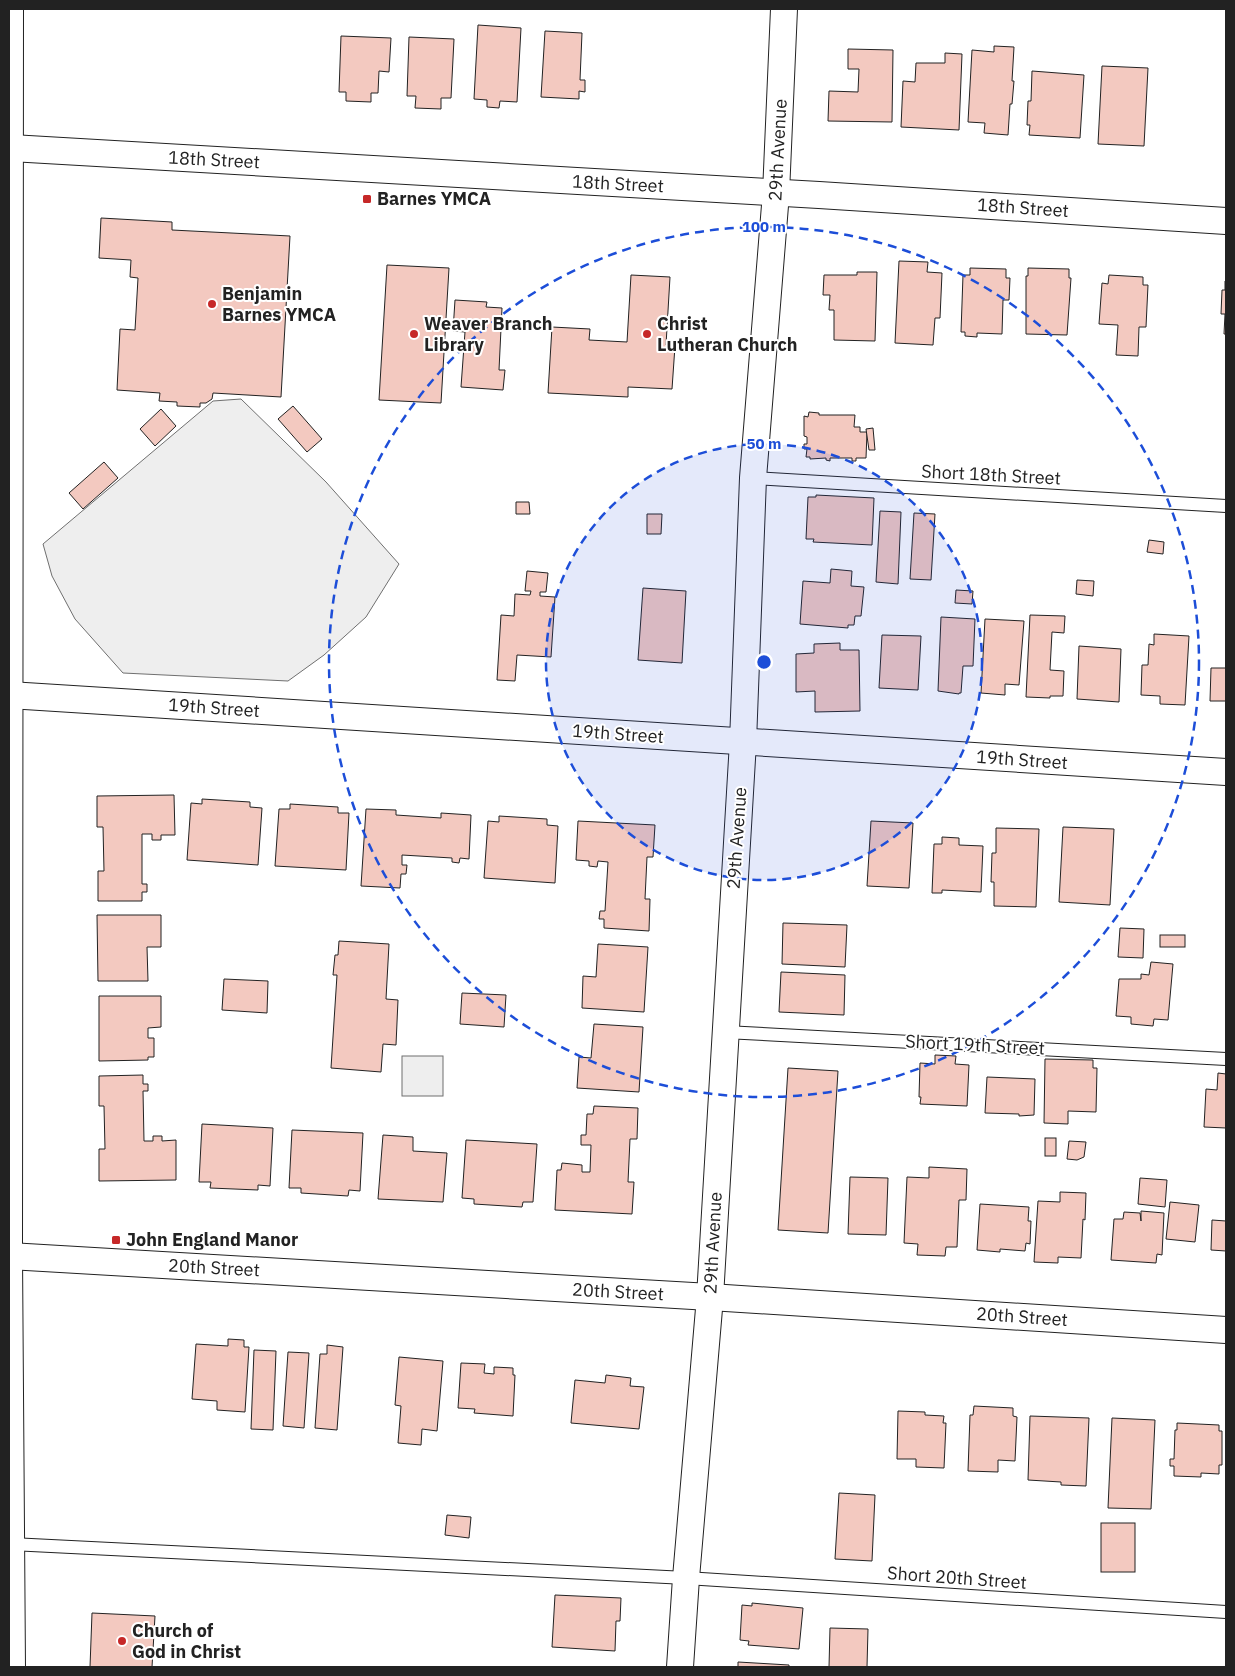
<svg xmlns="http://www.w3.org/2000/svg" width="1235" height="1676" font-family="'IBM Plex Sans',sans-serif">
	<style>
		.green { fill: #eee; stroke: #6f6f6f }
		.building { fill: #f3c9c0; stroke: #222 }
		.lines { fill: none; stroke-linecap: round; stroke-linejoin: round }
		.service-casing { stroke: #222; stroke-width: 14 }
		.minor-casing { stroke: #222; stroke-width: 28 }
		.service { stroke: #fff; stroke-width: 12 }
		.minor { stroke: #fff; stroke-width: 26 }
		.ring { fill: none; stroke: #1d4ed8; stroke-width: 2.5; stroke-dasharray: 9 6 }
		.poi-dot { fill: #c62828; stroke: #fff; stroke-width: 2 }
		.labels { text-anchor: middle; stroke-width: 4; stroke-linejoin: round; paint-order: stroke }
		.street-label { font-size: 18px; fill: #222; stroke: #fff }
		.poi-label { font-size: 18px; font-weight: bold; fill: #222; stroke: #fff; text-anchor: start }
		.centre { fill: #1d4ed8; stroke: #fff; stroke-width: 2.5 }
		.ring-label { font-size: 15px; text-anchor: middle; font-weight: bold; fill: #1d4ed8; stroke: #fff; stroke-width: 4; stroke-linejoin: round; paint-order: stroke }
	</style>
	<rect width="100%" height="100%" fill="#fff"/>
	<g class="green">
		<path d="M241,399L326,482L399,564L366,617L324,655L288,681L123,673L75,619L52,576L43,544L213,401Z"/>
		<rect x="402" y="1056" width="41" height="40"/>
	</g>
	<g class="building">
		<path d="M478,25L521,28L517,102L500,101L499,108L487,107V100L474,99Z"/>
		<path d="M545,31L582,33L580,80H585V92L579,91V99L541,97Z"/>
		<path d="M341,36L391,38L389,72L379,71L378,93H371V102L346,101V92H339Z"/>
		<path d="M409,37L454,39L451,98H441V109L415,108L416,96H407Z"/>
		<path d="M994,46L1014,47L1012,81H1014L1012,104H1010L1008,135L984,133L985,123L968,122L972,50L994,52Z"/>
		<path d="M848,49L893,50L892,122L828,121L829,91L858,92L859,69H848Z"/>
		<path d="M945,53L962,54L959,130L901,127L903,81L915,82L916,63H945Z"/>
		<path d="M1102,66L1148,68L1144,146L1098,144Z"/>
		<path d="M1032,71L1084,75L1080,138L1029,135L1030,125H1027L1028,101H1031Z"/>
		<path d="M101,218L172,222V230L290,236L281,397L213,393L212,399L206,403H200V407L177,406V402L159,401L160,393L117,390L120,329L135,330L138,278L130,277L131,260L99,258Z"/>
		<path d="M899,261L928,262L927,272L942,273L940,318H935L933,345L895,343Z"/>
		<path d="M387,265L449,268L441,403L379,400Z"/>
		<path d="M970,268L1006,269V278H1010L1009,300H1003L1002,334L977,333V337L965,336V332H961L963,275H970Z"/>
		<path d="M1028,268L1069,269V278H1071L1067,335L1026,334V276H1028Z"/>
		<path d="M857,272H877L875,341L834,340V310H829L830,295H823L824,275H857Z"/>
		<path d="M631,275L670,277L666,345L675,346L672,389L628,387V397L548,393L552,327L590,329L589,340L627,342Z"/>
		<path d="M1109,275L1143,277V285H1148L1146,327H1139L1138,356L1116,355L1118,325L1099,324L1102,283L1108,284Z"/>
		<path d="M1225,281H1226V334H1224L1225,314H1221L1222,290H1225Z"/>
		<path d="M455,300L487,302L486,307L502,308L499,370H505L503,390L461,387L465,332L453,331Z"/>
		<path d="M293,406L322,439L307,452L278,419Z"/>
		<path d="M161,409L176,426L155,446L140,429Z"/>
		<path d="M809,412L819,413V415H855L854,427H860V432H867L866,458H856V461H852V458H830V461L826,460V458L810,459V457H806L807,449H804V444H807V437L804,436V416L808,417Z"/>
		<path d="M873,428L875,450H869L866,429Z"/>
		<path d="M104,462L118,478L83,509L69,493Z"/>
		<path d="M816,495L874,498L872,545L813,542L814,539H806L808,497H816Z"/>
		<path d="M516,502H529L530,514H516Z"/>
		<path d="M880,511L901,512L898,584L876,582Z"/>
		<path d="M914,513L935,514L931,580L910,579Z"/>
		<path d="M647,514H662L661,534H647Z"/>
		<path d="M1149,540L1164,542L1163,554L1147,552Z"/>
		<path d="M831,569L852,571L851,586L864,587L861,616H855L854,625H848V628L800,624L803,581L830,583Z"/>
		<path d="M527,571L548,573L546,592H540V596L555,597L551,657L517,655L515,681L497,680L501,615L514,616L515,594L530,595L531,591H525Z"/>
		<path d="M1077,580L1094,581L1093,596L1076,594Z"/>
		<path d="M643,588L686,591L682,663L638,660Z"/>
		<path d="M956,590L973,591L972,604L955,603Z"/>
		<path d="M1030,615L1065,616L1064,633L1052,632L1050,670L1064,671L1063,696H1050V698L1026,697Z"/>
		<path d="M941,617L975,619L973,666H963L961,693H959V694L938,691Z"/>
		<path d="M985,619L1024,621L1019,685L1005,684V695L981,693Z"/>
		<path d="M1154,634L1189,636L1185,705L1160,704V696L1141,695L1142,665H1148L1149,644L1154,645Z"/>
		<path d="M882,635L921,636L918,690L879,688Z"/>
		<path d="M840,643V650H859L860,711L815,712V691L796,692V654L814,653V644Z"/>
		<path d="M1079,646L1121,649L1119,702L1077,699Z"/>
		<path d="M1211,668H1226V701H1210Z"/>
		<path d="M174,795L175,835H161V840H152V834H142V884H147V892H142V901H98V871H104L103,827H97V796Z"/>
		<path d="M202,799L250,802V807L262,808L258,865L187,860L191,803L202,804Z"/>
		<path d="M290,804L338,807V813H349L346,870L275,866L279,809H290Z"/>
		<path d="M366,809L396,810V815L441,818V813L471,815L469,859L460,858L459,863L452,862V858L402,855V865H407L406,874H401L400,888L361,886Z"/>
		<path d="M499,816L547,819V825L558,826L555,883L484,878L488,821L499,822Z"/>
		<path d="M578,821L655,825L653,857H647L645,899H650L649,931L604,928V919H599L600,911H605L608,862L598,861L597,867L589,866V861L576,860Z"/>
		<path d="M871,821L913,823L909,888L867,886Z"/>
		<path d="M1063,827L1114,829L1110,905L1059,902Z"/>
		<path d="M996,828L1039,829L1036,907L994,906V882H991L992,853H996Z"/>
		<path d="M942,837L959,838V845L983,846L981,892L942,890V893H932L934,844H942Z"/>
		<path d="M97,915H161V947H147L148,981H98Z"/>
		<path d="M783,923L847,925L845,967L782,964Z"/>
		<path d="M1120,928L1144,929L1143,958L1118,957Z"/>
		<rect x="1160" y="935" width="25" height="12"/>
		<path d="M339,941L389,944L386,999L398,1000L396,1045L383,1044L381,1072L331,1068L337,975H333L335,955H338Z"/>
		<path d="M598,944L648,947L644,1012L582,1008L583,976L596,977Z"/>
		<path d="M1151,962L1173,964L1168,1020L1154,1019L1153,1026L1131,1024V1017L1116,1016L1119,979H1141V974L1149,975Z"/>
		<path d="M781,972L845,975L844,1015L779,1012Z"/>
		<path d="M224,979L268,981L267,1013L222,1010Z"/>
		<path d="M462,993L506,995L504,1027L460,1024Z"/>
		<path d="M99,996H161V1027L148,1028V1038H154V1057H148V1060L99,1061Z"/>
		<path d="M594,1024L643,1027L639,1092L577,1088L579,1057L591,1058Z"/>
		<path d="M935,1055L956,1056L955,1064L969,1065L967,1106L920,1104L921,1097H919L920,1063L935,1064Z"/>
		<path d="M1045,1059L1093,1060V1068H1097L1096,1112L1068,1111V1124L1044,1123Z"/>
		<path d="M788,1068L838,1071L828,1233L778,1230Z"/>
		<path d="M1218,1073L1226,1074V1128L1204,1127L1206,1089L1217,1090Z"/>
		<path d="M143,1075V1084H148V1091H143L144,1141H153V1136H162V1141L176,1140V1180L99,1181V1149H105L104,1106H99V1076Z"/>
		<path d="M987,1077L1035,1079L1034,1115L1019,1116V1114L985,1113Z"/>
		<path d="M594,1106L638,1108L637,1139H630L628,1182H634L632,1214L555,1210L557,1170H561L562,1163L582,1165V1172H590L591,1145H581V1135H586L587,1114H593Z"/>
		<path d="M202,1124L273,1128L270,1186L258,1185V1190L210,1188L211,1182H199Z"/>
		<path d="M292,1130L363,1133L360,1191L349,1190L348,1196L301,1193V1188H289Z"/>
		<path d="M383,1135L413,1137V1151L447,1153L443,1202L378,1199Z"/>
		<rect x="1045" y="1138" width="11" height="18"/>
		<path d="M466,1140L537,1144L533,1202H523L522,1207L474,1204V1199L462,1198Z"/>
		<path d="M1069,1141L1086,1142L1084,1157L1077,1160L1067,1159Z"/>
		<path d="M929,1167L967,1169L966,1200H959L957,1247H946L945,1256L917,1255L918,1244L904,1243L907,1177L929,1178Z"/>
		<path d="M850,1177L888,1178L886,1235L848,1234Z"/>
		<path d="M1140,1178L1167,1180L1165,1207L1138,1204Z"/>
		<path d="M1060,1192L1086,1193L1085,1220L1083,1219L1081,1258L1058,1257V1263L1034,1262L1038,1201L1060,1202Z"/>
		<path d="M1170,1202L1199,1205L1195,1242L1166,1239Z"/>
		<path d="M980,1204L1029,1207L1028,1221H1031L1030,1244L1026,1243L1025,1251L1000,1249V1252L977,1250Z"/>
		<path d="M1141,1211L1164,1213L1162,1255L1157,1254L1156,1263L1111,1260L1114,1219H1123L1124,1212L1140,1213L1141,1221Z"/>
		<path d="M1212,1220L1226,1221V1251L1211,1250Z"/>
		<path d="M228,1339L244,1340V1347H249L245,1412L217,1410V1401L192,1399L196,1344L228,1346Z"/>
		<path d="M327,1345L343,1347L337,1430L315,1428L320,1354H327Z"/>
		<path d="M254,1350L276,1351L273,1430L251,1429Z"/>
		<path d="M288,1352L309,1353L304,1428L283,1426Z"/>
		<path d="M399,1357L443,1361L437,1431L422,1429L421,1445L398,1443L401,1406L395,1405Z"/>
		<path d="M461,1363L485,1364L484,1373L494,1374V1367L513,1368V1375H515L513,1416L474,1413L475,1409L458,1408Z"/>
		<path d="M606,1375L631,1378L630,1386L644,1387L639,1429L571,1423L575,1380L605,1383Z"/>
		<path d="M974,1406L1013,1408V1416L1017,1417L1015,1461L998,1460V1472L968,1471L970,1415H973Z"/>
		<path d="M898,1411L925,1412V1415L944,1416L943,1423H946L944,1468L916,1467V1459H897Z"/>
		<path d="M1030,1416L1089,1418L1086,1486L1061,1485V1482L1028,1480Z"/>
		<path d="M1112,1418L1155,1420L1151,1509L1108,1508Z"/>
		<path d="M1177,1423L1219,1425V1431H1222V1465H1219V1474L1201,1473V1477L1174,1476V1466H1170V1459H1174L1175,1430H1177Z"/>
		<path d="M839,1493L875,1495L872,1561L835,1559Z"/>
		<path d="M447,1515L471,1517L469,1538L445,1535Z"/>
		<rect x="1101" y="1523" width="34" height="49"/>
		<path d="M555,1595L621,1598L620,1621H616L615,1651L552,1647Z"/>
		<path d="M752,1603L803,1608L799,1649L748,1645L749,1641L740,1640L742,1605L752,1606Z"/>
		<path d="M92,1613L155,1616L152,1667H90Z"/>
		<path d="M830,1628L868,1629L867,1667H829Z"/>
		<path d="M738,1662L789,1665V1667H738Z"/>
	</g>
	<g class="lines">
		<defs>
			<g id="service">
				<path d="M753,478L1226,506"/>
				<path d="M725,1032L1226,1059"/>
				<path d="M11,1544L686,1578L1226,1612"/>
			</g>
			<g id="minor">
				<path d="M10,9L9,1256L12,1667"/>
				<path d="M11,148L819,195L1226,221"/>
				<path d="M9,695L1226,772"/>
				<path d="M9,1256L710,1297L1226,1330"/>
				<path d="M680,1667L686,1578L710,1297L743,742L753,478L776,193L784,9"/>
			</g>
		</defs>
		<use href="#service" class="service-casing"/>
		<use href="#minor" class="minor-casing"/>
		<use href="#service" class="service"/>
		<use href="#minor" class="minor"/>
	</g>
	<circle cx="764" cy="662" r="218" fill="#1d4ed8" fill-opacity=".12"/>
	<g class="ring">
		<circle cx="764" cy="662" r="218"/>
		<circle cx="764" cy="662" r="435"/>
	</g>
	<g class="poi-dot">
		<rect x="362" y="194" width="10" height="10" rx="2.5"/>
		<circle cx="212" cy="304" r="5"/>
		<circle cx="414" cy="334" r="5"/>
		<circle cx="647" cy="334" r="5"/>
		<rect x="111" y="1235" width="10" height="10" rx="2.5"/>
		<circle cx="122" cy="1641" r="5"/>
	</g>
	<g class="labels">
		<g class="street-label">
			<text transform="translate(778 150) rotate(-87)" y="6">29th Avenue</text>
			<text transform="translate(214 160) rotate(3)" y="6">18th Street</text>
			<text transform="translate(618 184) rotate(3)" y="6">18th Street</text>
			<text transform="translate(1023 208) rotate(4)" y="6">18th Street</text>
			<text transform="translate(991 475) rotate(3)" y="6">Short 18th Street</text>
			<text transform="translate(214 708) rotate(4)" y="6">19th Street</text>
			<text transform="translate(618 734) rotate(4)" y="6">19th Street</text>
			<text transform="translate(1022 760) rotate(4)" y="6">19th Street</text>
			<text transform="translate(737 838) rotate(-86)" y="6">29th Avenue</text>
			<text transform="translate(975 1045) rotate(3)" y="6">Short 19th Street</text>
			<text transform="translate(713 1243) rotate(-87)" y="6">29th Avenue</text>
			<text transform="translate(214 1268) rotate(3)" y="6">20th Street</text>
			<text transform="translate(618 1292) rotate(3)" y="6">20th Street</text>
			<text transform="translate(1022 1317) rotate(4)" y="6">20th Street</text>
			<text transform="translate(957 1578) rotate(4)" y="6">Short 20th Street</text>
		</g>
		<g class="poi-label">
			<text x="377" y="205">Barnes YMCA</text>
			<text x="222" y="300">Benjamin<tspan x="222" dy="21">Barnes YMCA</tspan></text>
			<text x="424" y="330">Weaver Branch<tspan x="424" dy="21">Library</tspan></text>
			<text x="657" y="330">Christ<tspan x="657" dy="21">Lutheran Church</tspan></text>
			<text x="126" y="1246">John England Manor</text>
			<text x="132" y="1637">Church of<tspan x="132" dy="21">God in Christ</tspan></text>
		</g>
	</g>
	<circle cx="764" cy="662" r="8" class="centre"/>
	<g class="ring-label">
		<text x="764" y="232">100 m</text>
		<text x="764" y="449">50 m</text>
	</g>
	<rect width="1235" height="1676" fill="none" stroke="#222222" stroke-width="20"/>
</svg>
